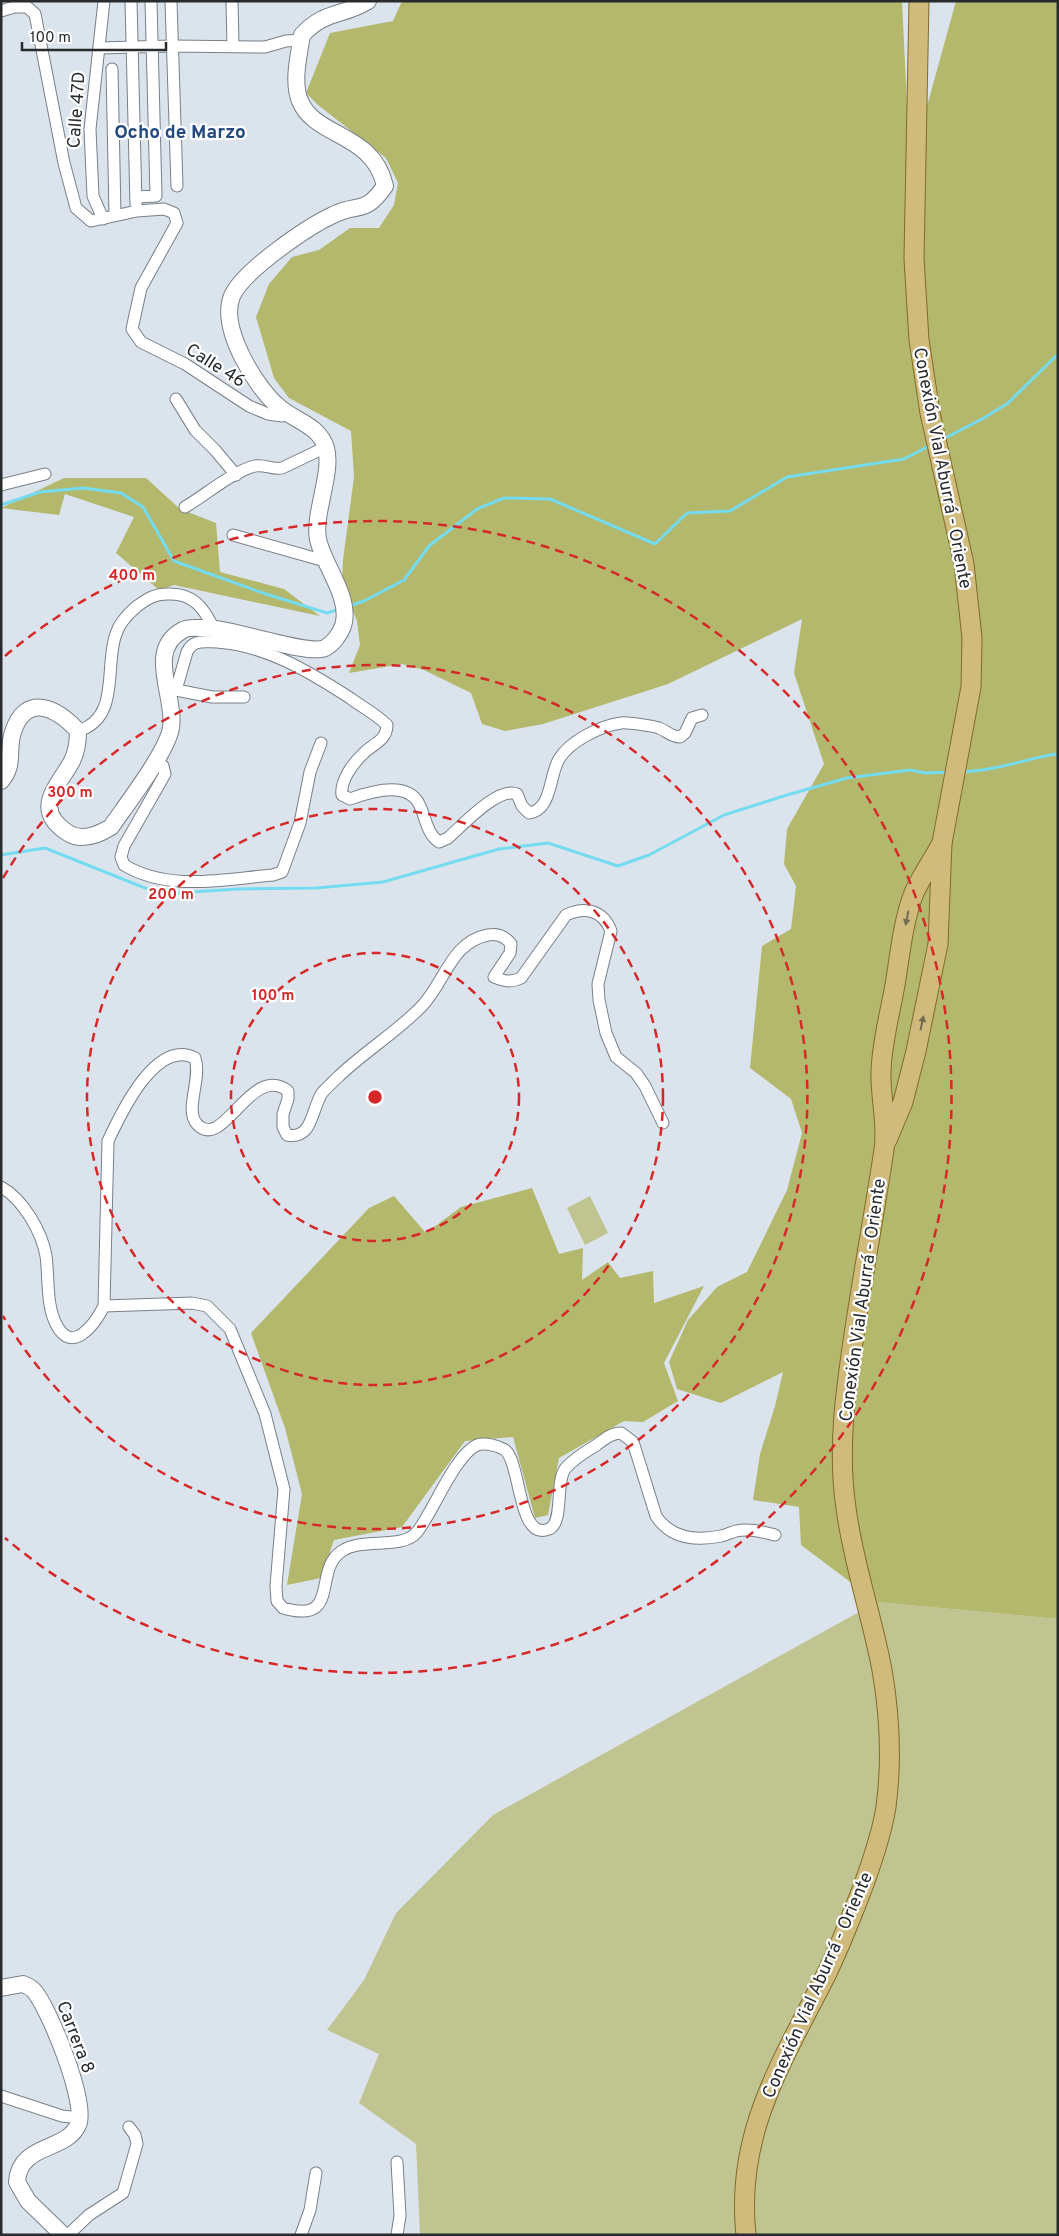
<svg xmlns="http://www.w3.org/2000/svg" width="1059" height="2236" font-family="Overpass,sans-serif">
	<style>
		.green { fill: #bfc491 }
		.forest { fill: #b3b86c }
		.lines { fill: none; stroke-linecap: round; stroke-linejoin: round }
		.stream { stroke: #75dbf0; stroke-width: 3 }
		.street-casing { stroke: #788088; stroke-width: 13 }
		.secondary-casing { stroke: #788088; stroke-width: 18 }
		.primary-casing { stroke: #806b29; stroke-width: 21 }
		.street { stroke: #fff; stroke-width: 11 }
		.secondary { stroke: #fff; stroke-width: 16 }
		.primary { stroke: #d0bb7d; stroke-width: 19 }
		.oneway { fill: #736c52 }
		.ring { fill: none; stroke: #d62828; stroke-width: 2.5; stroke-dasharray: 9 6 }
		.labels { text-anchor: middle; stroke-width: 4.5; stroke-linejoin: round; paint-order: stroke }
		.street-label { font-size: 18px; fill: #272b2e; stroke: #fff }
		.neighbourhood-label { font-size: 19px; font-weight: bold; fill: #24497f; stroke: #fff }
		.centre { fill: #d62828; stroke: #fff; stroke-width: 2.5 }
		.ring-label { font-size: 15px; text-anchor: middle; font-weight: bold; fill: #d62828; stroke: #fff; stroke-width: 4.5; stroke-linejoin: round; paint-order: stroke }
	</style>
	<rect width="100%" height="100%" fill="#dbe4ed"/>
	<g class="green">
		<path d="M590,1196L608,1233L585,1245L567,1208Z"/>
		<path d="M877,1602L1058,1619V2235H420L416,2144L359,2103L379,2054L327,2030L364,1980L396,1913L493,1815Z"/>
	</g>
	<g class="forest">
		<path d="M402,1H902L910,168L956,1H1058V1619L877,1602L801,1545L799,1507L753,1500L760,1454L775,1406L783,1372L721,1403L677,1389L669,1362L688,1320L717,1287L747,1272L787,1190L802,1133L791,1099L750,1068L762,946L791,929L796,886L784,864L787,829L824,764L794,673L802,619L668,684L543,724L505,731L482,724L471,693L424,670L402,664L349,673L360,645L357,621L342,584L343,560L354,477L351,431L289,398L274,378L256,317L269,284L292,257L319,250L350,228H379L394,205L398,183L386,158L318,105L306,93L330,33L393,21Z"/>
		<path d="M64,478H146L180,509L216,523L220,572L284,589L320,616L174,585L159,590L116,553L134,517L65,494L59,515L1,508Z"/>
		<path d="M532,1188L559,1254L583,1248L582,1280L608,1262L620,1278L653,1271L654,1303L704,1286L664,1363L678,1401L643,1422L624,1421L559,1458L548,1515L535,1518L513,1437L465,1441L402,1527L334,1540L321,1578L287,1585L302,1494L285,1428L251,1333L369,1208L394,1196L426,1233L461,1207Z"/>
	</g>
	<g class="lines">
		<g class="stream">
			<path d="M943,439L984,418L1008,403L1058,354"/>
			<path d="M1,505L40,492L83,488L121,493L143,507L174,561L263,593L327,613L340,609"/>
			<path d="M349,606L364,601L404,580L429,546L477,509L504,498L550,499L655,544L687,513L730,511L787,477L904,459L931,445"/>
			<path d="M961,772C993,771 1023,760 1055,754L1058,756"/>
			<path d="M1,855L45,848L160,894L238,889L316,888L383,882L499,849L548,843L618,866L649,855L724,815L787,795L847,778L910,770L925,773L950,772"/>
		</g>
		<defs>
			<g id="street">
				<path d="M131,1L136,204"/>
				<path d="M171,1L177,186"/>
				<path d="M232,1L233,46"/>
				<path d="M1,11L14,7H27L35,14L64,163L76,208L91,221L137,211L164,209L174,213L177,223L141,288L132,329L141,342L185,364L249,406L268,414L282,416L289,414"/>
				<path d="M99,48L172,46L265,47L286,41L301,40"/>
				<path d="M112,69L115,215"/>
				<path d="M136,197L156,196L151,1"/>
				<path d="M103,219L93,196L90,129L104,1"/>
				<path d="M176,399L195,430L215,450L236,475"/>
				<path d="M1,485L45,474"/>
				<path d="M185,507C204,496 235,470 255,466C265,464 272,470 282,468L326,447"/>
				<path d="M233,535L325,561"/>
				<path d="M167,690H176L187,652C193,639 204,642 217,642C265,645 310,672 350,698C362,707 376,714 387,725C387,741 372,744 363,754C353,763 340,781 342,795L350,799C369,792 407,780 419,804C426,817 426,833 439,842L448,838C462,826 498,786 517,794L522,806L529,813C552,810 549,776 559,759C570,741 600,726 621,723C627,722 653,726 659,728C667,731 671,737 680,737L685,733L692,718L702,715"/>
				<path d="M176,690L212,697H244"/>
				<path d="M78,731C121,718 104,666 116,634C119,623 128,614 136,607C148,598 156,593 171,594C194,594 204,609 213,627"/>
				<path d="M154,761L163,766L165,774L124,846L121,857L124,865C169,892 224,879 273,875L282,872L300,823L310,772L321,743"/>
				<path d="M1,1187C23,1199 42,1232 46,1256C49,1278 46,1304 56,1324C72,1356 95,1324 104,1306L108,1141C121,1113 156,1038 195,1058C202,1079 184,1110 197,1124C223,1153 251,1062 288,1091V1099L283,1114V1127L287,1135C313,1140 311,1110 322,1093C326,1088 333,1082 338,1077C365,1051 397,1032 422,1006C445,982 451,942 488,935C498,933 505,936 511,944L510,953L494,977C504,981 511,983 521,978L566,915C585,906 603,910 611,931L598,984L599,1000L606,1033L616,1057L636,1073L645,1086L663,1123"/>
				<path d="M104,1306L192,1303L207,1306L230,1329L265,1414L284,1489L276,1586L277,1601L283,1608C342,1625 312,1570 342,1551C362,1537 403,1550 417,1532C433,1512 455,1455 477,1445C482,1443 487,1444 492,1445C496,1446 503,1448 506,1451C521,1465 518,1542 549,1529C564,1523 555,1483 565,1469C572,1460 585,1452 595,1446C603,1440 611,1433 621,1433L633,1442L656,1516C671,1539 696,1541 721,1536C727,1535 731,1532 736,1531C749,1528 763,1532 775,1535"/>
				<path d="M1,2096L62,2116L80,2118"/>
				<path d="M397,2162L400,2216L397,2235"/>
				<path d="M68,2235L89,2215L123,2193L137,2144L135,2135L129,2127"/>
				<path d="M301,2235L310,2210L316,2173"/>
			</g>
			<g id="secondary">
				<path d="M1,781C15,766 7,749 13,732C26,692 57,708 78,731C78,742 77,751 72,761C58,787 31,809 68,833C82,842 98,835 111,827C126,805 167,752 171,728C176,696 145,650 183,630C188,627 196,628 202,628C231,627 307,656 325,648C333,644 340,634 343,626C352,598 323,565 318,539C313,515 333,472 326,448C319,425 295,421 279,407C256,388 219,328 232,296C243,271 307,227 333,215C359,202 364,216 385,186C373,132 315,138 300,101C292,82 299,55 302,35C325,10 342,17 368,1"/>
				<path d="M1,1988L23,1984C28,1986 32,1988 35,1992C50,2011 88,2104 78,2125C66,2152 19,2143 17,2182L28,2201L63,2235"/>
			</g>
			<g id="primary">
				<path d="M887,1140L903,1102L916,1051L938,944L942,843L971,687L972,638L964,564L930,413L919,340L914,259L919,1"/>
				<path d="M746,2235C735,2134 782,2062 825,1977C840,1947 852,1915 864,1884C873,1859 882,1833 886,1807C892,1761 890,1716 882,1670C872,1616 853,1563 846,1508C837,1448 846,1388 855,1328C864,1269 875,1209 884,1150C888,1124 880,1097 881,1071C882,1042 890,1013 895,985C900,955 903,921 914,893C922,875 933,860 942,843"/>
			</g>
		</defs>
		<use href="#street" class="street-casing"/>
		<use href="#secondary" class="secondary-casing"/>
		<use href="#primary" class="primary-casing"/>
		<use href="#street" class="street"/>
		<use href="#secondary" class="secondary"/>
		<use href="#primary" class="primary"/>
	</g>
	<defs><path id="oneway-solid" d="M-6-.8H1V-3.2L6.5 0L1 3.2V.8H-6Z" transform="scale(1.25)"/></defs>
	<g class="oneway">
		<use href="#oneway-solid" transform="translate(907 918) rotate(101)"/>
		<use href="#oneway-solid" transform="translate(922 1023) rotate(-78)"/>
	</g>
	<g class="ring">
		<circle cx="375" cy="1097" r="144"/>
		<circle cx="375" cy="1097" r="288"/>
		<path d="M3 878A432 432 0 1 1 3 1316"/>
		<path d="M5 656A576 576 0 1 1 5 1538"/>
	</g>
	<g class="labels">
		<g class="street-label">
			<text transform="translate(76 110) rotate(-86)" y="6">Calle 47D</text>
			<text transform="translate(216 365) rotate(32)" y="6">Calle 46</text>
			<text transform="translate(943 468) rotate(79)" y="6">Conexión Vial Aburrá - Oriente</text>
			<text transform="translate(862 1300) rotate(-82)" y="6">Conexión Vial Aburrá - Oriente</text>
			<text transform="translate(817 1985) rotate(-66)" y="6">Conexión Vial Aburrá - Oriente</text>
			<text transform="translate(76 2037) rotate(69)" y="6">Carrera 8</text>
		</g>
		<g class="neighbourhood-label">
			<text x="180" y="138">Ocho de Marzo</text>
		</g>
	</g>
	<circle cx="375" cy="1097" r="8" class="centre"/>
	<g class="ring-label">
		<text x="132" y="580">400 m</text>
		<text x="70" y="797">300 m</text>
		<text x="171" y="899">200 m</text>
		<text x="273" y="1000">100 m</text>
	</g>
	<rect width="1059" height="2236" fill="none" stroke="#272b2e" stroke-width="5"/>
	<path d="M22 42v8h144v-8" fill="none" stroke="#272b2e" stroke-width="2.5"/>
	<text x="30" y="42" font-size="15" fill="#272b2e" stroke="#ffffff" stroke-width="4" paint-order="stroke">100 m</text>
</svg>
